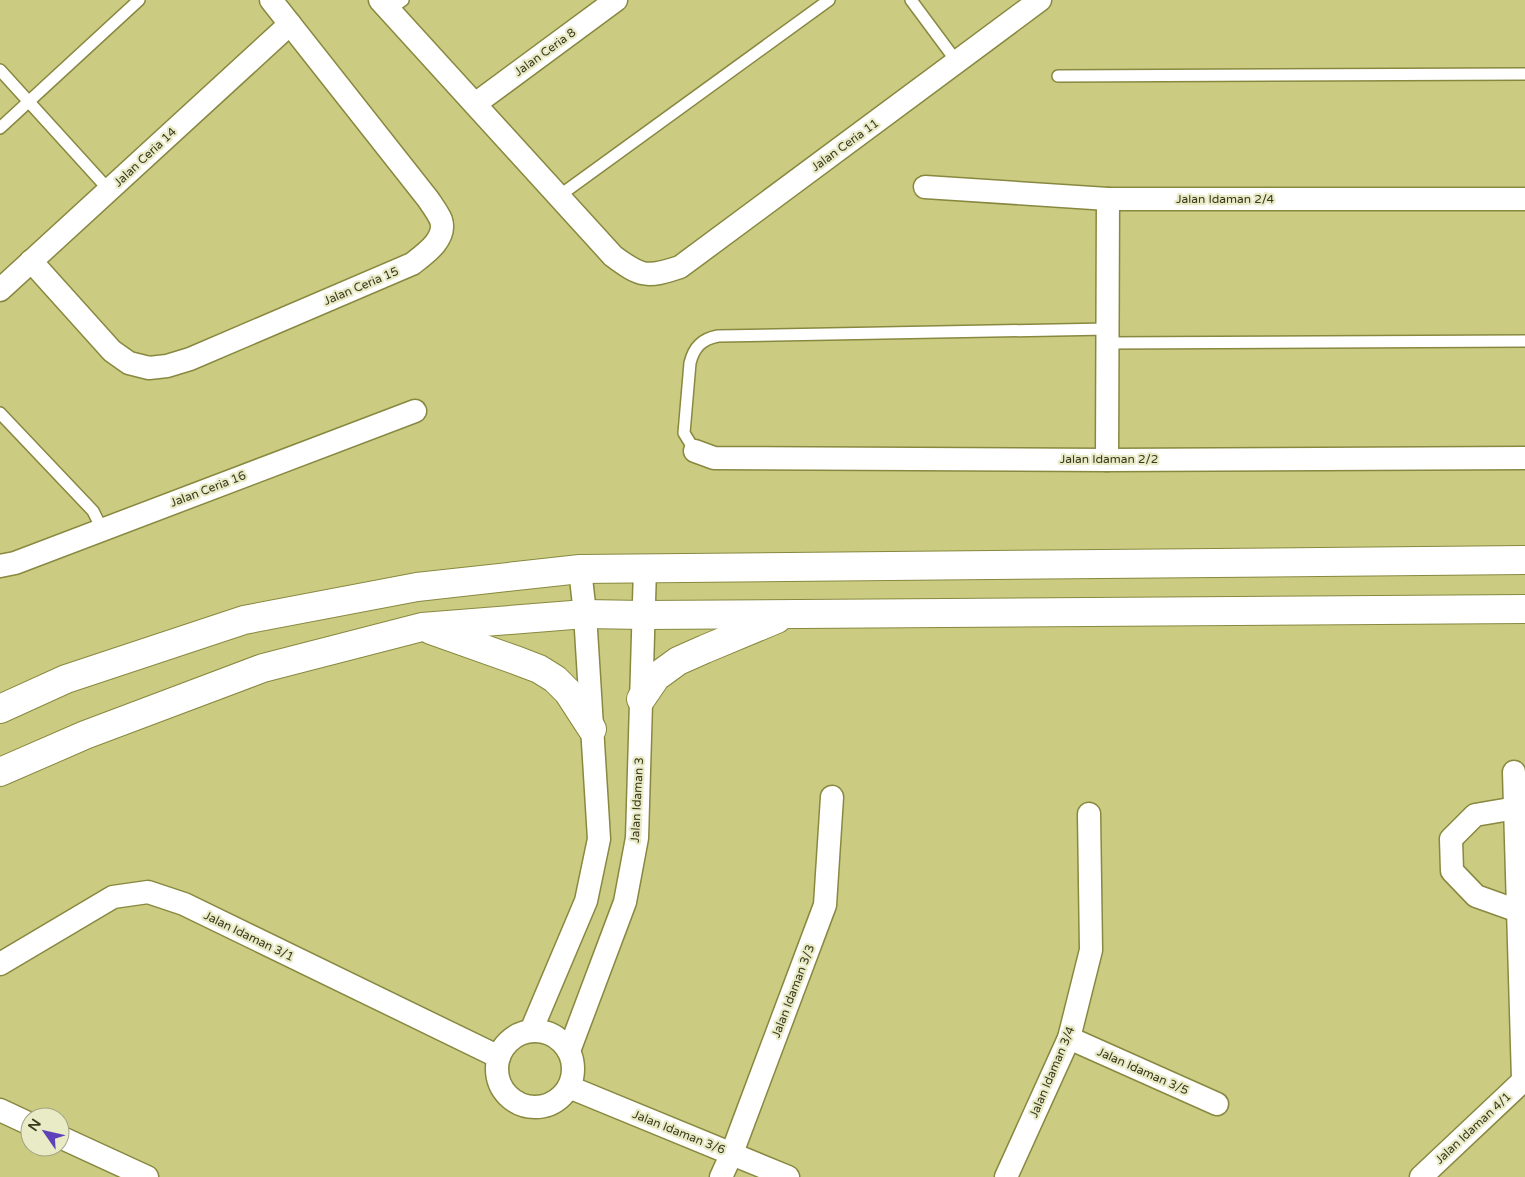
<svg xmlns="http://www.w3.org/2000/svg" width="1525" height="1177" font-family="'Varela Round',sans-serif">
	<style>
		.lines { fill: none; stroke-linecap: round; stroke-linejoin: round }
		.service-casing { stroke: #888840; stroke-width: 14 }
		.minor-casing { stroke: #888840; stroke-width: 25 }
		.secondary-casing { stroke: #888840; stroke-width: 30 }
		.service { stroke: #fff; stroke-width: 11 }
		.minor { stroke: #fff; stroke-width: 22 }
		.secondary { stroke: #fff; stroke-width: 28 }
		.labels { text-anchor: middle; stroke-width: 4.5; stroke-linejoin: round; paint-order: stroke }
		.street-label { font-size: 12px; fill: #3a3a1c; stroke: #e9eac6 }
	</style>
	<rect width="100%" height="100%" fill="#cbcc82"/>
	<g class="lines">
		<defs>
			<g id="service">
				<path d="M911,0L957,62"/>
				<path d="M389,10L403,0"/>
				<path d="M0,70L109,190"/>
				<path d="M1058,76L1525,74"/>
				<path d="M0,128L139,0"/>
				<path d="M559,196L829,0"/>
				<path d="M1108,343L1525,341"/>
				<path d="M0,413L93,511L102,529"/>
				<path d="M695,451L684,433L690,363C694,347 702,339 718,336L1108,329"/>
			</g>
			<g id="minor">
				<path d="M380,0L613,256C641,277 647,278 680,267L1040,0"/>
				<path d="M475,104L616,0"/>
				<path d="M925,187L1108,199H1525"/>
				<path d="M31,261L112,351L129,363L149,368L167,366L190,359L412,264C425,254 447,239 441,220C438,213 432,205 428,199L271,0"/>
				<path d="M0,290L290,24"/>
				<path d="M695,451L714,458L1107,460L1525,458"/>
				<path d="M1107,460L1108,199"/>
				<path d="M0,566L15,563L415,411"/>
				<path d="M1514,772L1523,1080"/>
				<path d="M1516,808L1475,815L1451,839L1452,871L1476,896L1518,911"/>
				<path d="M0,964L113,897L148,892L184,904L499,1057"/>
				<circle cx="535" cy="1069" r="38"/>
				<path d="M531,1031L586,901L599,839L585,614L580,569"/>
				<path d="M1069,1038L1217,1104"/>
				<path d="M569,1051L625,902L637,838L645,568"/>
				<path d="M569,1087L788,1177"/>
				<path d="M0,1110L30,1124"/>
				<path d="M60,1137L147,1177"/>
				<path d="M721,1177L732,1153L825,905L832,797"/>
				<path d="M1006,1177L1069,1038L1091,950L1089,814"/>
				<path d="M1421,1177L1525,1079"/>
			</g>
			<g id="secondary">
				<path d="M431,630L518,661L539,669L555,679L568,692L592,729"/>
				<path d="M641,699L656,677L678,661L705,649L777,619"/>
				<path d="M0,709L66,679L244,620L417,587L580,569L1525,560"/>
				<path d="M0,772L85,735L263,668L422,627L585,614L643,615L1525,609"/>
			</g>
		</defs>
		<use href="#service" class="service-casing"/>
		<use href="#minor" class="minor-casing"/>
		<use href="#secondary" class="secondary-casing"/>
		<use href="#service" class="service"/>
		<use href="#minor" class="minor"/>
		<use href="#secondary" class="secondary"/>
	</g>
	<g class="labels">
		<g class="street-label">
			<text transform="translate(545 52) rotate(-36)" y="4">Jalan Ceria 8</text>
			<text transform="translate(845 145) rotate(-36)" y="4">Jalan Ceria 11</text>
			<text transform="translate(145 157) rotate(-43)" y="4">Jalan Ceria 14</text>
			<text x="1225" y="203">Jalan Idaman 2/4</text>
			<text transform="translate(361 286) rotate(-23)" y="4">Jalan Ceria 15</text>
			<text x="1109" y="463">Jalan Idaman 2/2</text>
			<text transform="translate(208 489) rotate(-21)" y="4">Jalan Ceria 16</text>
			<text transform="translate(637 800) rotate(-87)" y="4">Jalan Idaman 3</text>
			<text transform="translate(249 936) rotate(26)" y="4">Jalan Idaman 3/1</text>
			<text transform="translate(793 991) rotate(-69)" y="4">Jalan Idaman 3/3</text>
			<text transform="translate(1143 1071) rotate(24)" y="4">Jalan Idaman 3/5</text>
			<text transform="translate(1052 1072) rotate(-67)" y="4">Jalan Idaman 3/4</text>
			<text transform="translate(1473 1128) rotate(-43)" y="4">Jalan Idaman 4/1</text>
			<text transform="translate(679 1132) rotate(22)" y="4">Jalan Idaman 3/6</text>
		</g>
	</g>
	<g transform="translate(45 1132) rotate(304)"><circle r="24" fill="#e9eac6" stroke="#a3a482"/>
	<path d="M0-4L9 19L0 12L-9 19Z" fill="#5e41ba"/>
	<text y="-8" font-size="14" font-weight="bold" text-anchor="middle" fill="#3a3a1c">N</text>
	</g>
</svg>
